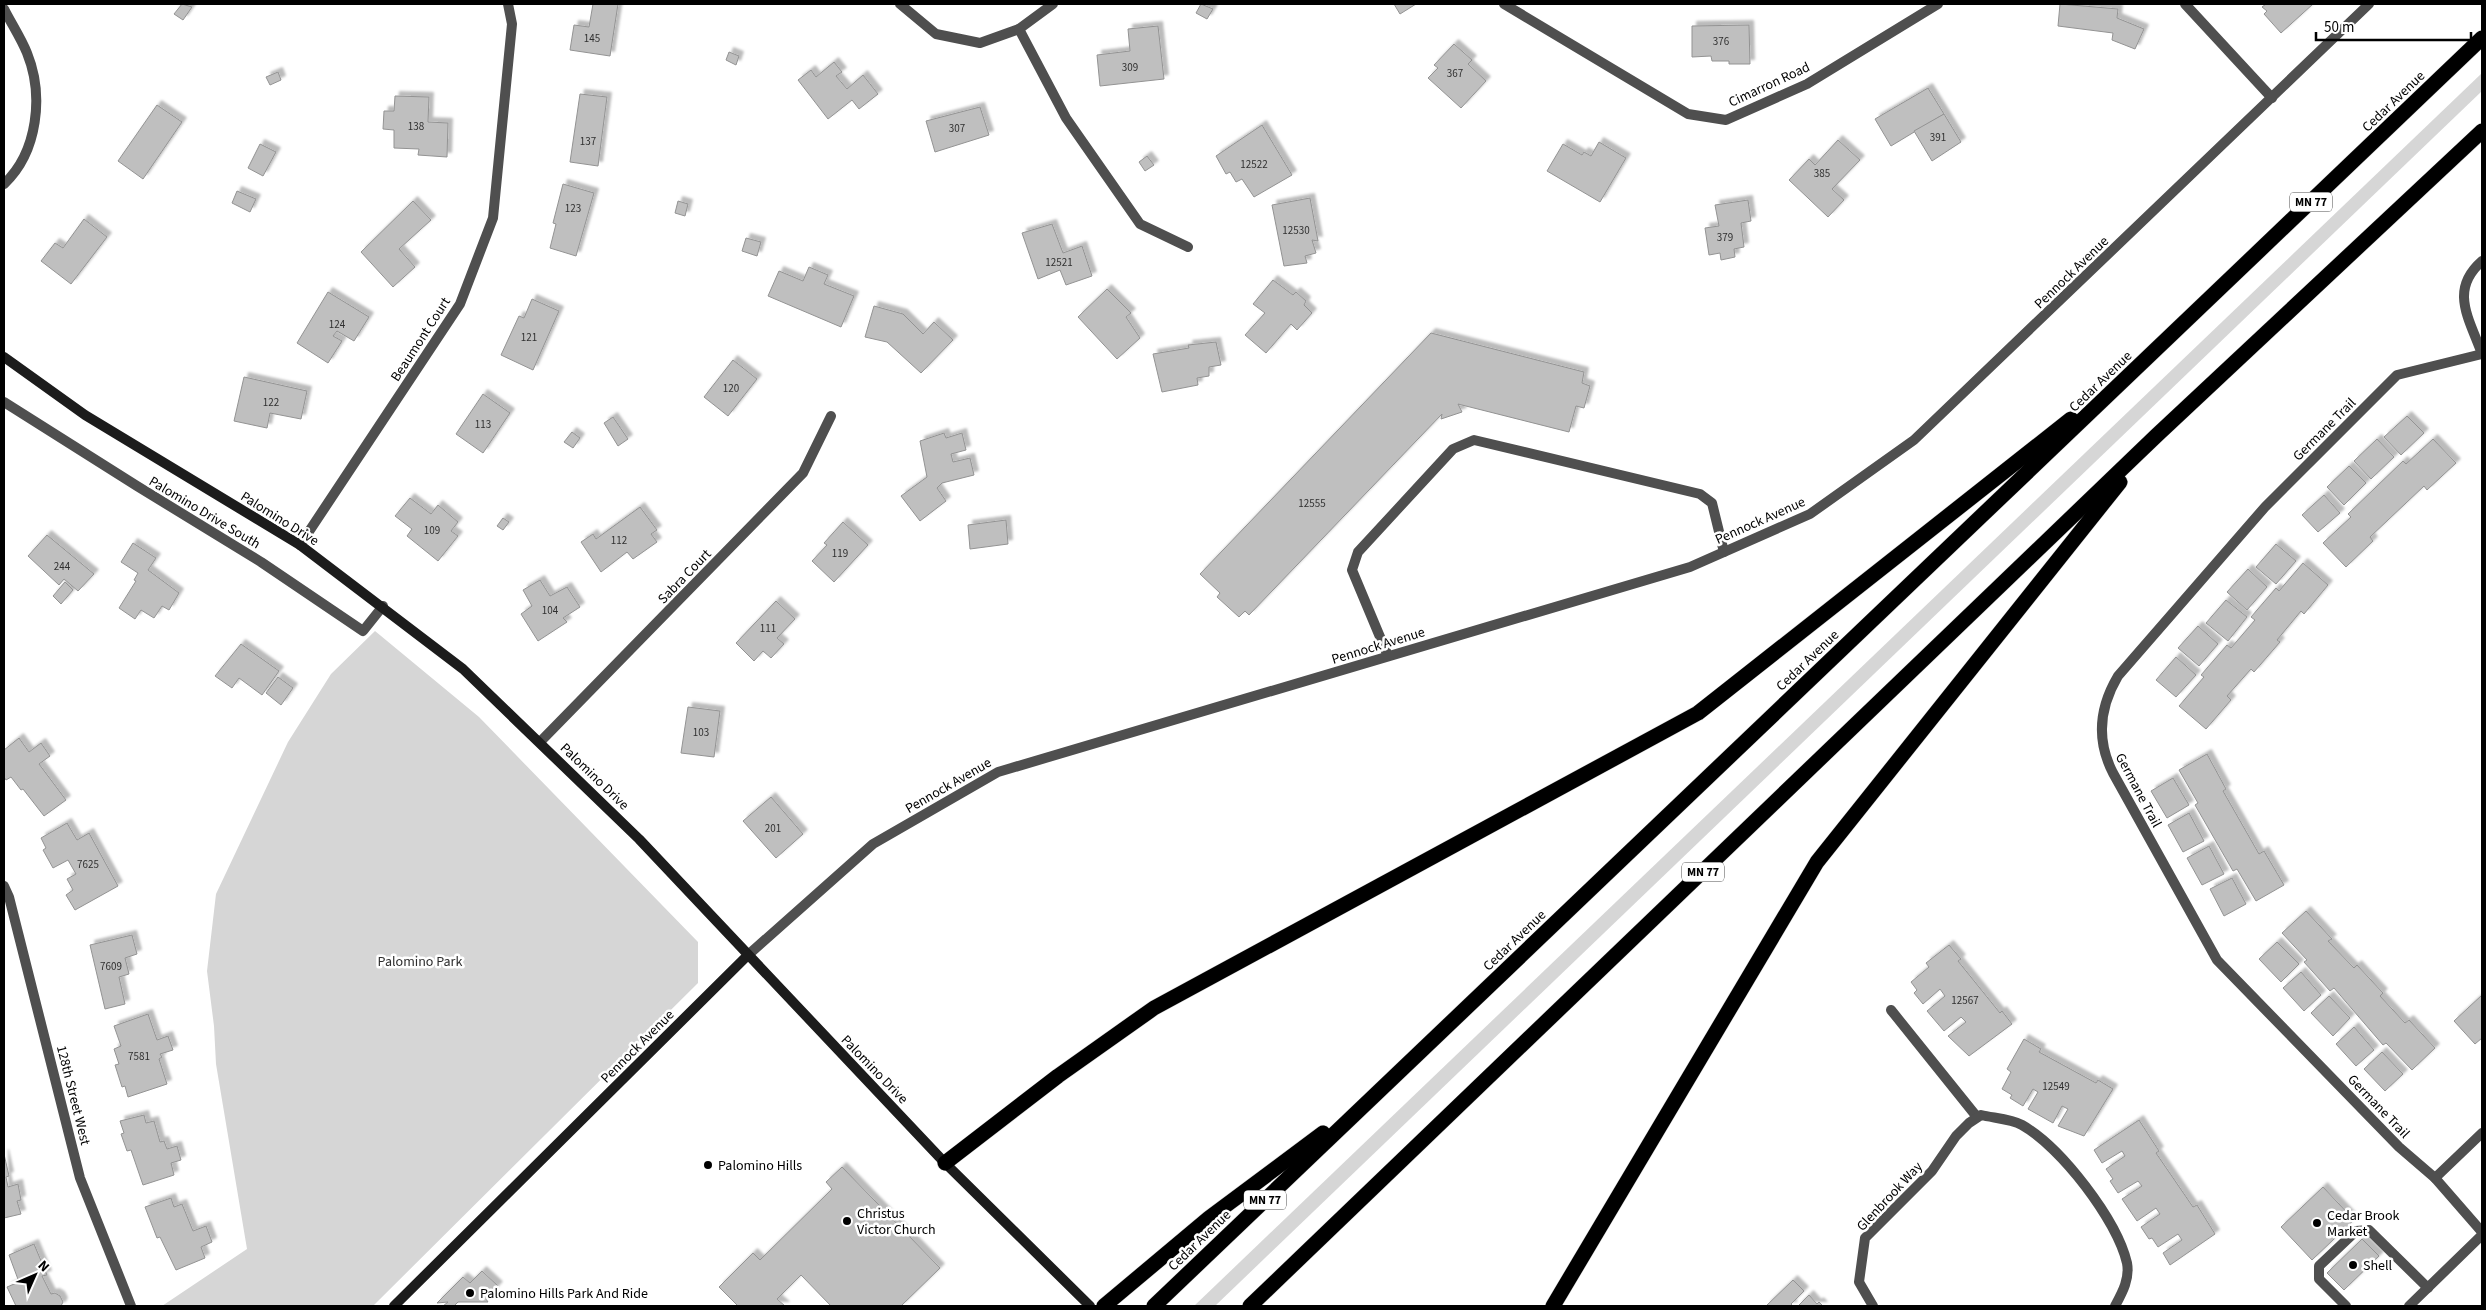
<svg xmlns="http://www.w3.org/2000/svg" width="2486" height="1310" font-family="'Source Sans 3',sans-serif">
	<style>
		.green { fill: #d6d6d6 }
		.building { fill: #bfbfbf; stroke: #939393; filter: url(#shadow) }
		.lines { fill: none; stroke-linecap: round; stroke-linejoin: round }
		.highway-casing { stroke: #dbdbdb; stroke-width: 16 }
		.lane { stroke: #4f4f4f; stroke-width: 10 }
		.street { stroke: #4f4f4f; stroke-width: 10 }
		.secondary { stroke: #1c1c1c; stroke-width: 10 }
		.highway { stroke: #000; stroke-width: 15 }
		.poi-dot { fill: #000; stroke: #fff; stroke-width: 2 }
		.labels { text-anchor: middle; stroke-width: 5; stroke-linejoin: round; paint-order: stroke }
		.number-label { font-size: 11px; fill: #303030 }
		.shield { fill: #fff; stroke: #4c4c4c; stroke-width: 1 }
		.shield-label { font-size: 12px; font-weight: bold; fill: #000 }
		.street-label { font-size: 14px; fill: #000; stroke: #fff }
		.park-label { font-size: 14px; fill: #2d2d2d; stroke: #fff }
		.poi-label { font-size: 14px; fill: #000; stroke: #fff; text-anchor: start }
	</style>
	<defs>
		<filter id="shadow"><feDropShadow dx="4.5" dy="-4.5" stdDeviation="1" flood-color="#0004"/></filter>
	</defs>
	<rect width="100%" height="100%" fill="#fff"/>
	<g class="green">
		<path d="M2482,73V91L1215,1306H1194Z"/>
		<path d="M375,631L479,717L698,942V983L373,1306H162L247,1249L216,1064L214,1026L207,971L216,894L288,742L331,674Z"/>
	</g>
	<g class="building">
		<path d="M182,4L192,7L183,20L174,14Z"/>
		<path d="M593,4H618L610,56L570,50L574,25L589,27Z"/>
		<path d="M1201,4L1213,9L1207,19L1196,13Z"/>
		<path d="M1394,4H1416L1400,14Z"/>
		<path d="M2060,4L2118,9L2117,18L2144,29L2135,49L2112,40L2113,33L2058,26Z"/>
		<path d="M2266,4H2313L2281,33L2264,14L2267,11L2262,7Z"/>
		<path d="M1749,25L1750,64H1729V61H1712L1711,56L1692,57V26Z"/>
		<path d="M1158,26L1164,79L1100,86L1097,55L1130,51L1128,29Z"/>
		<path d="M1454,44L1472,60L1468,64L1486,81L1461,108L1428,78L1438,68L1434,65Z"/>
		<path d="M729,52L739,56L736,65L726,60Z"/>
		<path d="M834,62L842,72L836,76L847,89L863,75L878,94L859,109L852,100L828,119L798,80L811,70L816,77Z"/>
		<path d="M278,72L281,80L270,85L266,77Z"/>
		<path d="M1928,88L1944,114L1891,146L1875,119Z"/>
		<path d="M580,94L607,97L598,166L570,162Z"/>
		<path d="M395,96L429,97L428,122L448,123L447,157L418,155L419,149L394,148V130L383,129L384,111H394Z"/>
		<path d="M157,105L182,122L143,179L118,161Z"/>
		<path d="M980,107L989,135L935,152L926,121Z"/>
		<path d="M1944,114L1961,142L1932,161L1914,131Z"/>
		<path d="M1262,125L1292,175L1254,197L1242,179L1236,182L1230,172L1226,174L1216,156Z"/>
		<path d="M1838,140L1860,160L1832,189L1844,200L1828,217L1789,180L1809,159L1815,165Z"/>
		<path d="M1599,142L1626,158L1600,202L1547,171L1563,144L1582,155L1584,152L1591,156Z"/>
		<path d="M260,144L276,152L263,176L248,168Z"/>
		<path d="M1147,156L1154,165L1145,171L1139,162Z"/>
		<path d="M563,184L594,193L576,256L550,248L556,224L553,223Z"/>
		<path d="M237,191L256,199L250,212L232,203Z"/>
		<path d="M1310,198L1318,241L1312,240L1316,253L1305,256L1307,263L1284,266L1272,205Z"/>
		<path d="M1748,200L1751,221L1741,223L1744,247L1734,249L1735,257L1721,260L1720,253L1709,255L1705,228L1719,226L1715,205Z"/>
		<path d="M413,201L431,220L399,249L415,267L393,287L361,252Z"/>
		<path d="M678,201L688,204L685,216L675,213Z"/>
		<path d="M84,219L107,237L71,284L41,261L55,243L63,248Z"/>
		<path d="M1052,224L1063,253L1082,246L1092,276L1066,285L1060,270L1038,279L1022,233Z"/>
		<path d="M746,238L761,242L757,256L742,251Z"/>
		<path d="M809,267L828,275L824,284L854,296L841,327L768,296L779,271L803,281Z"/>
		<path d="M1273,280L1293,295L1296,292L1306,301L1304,305L1312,313L1297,330L1291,324L1266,353L1245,335L1265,313L1253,304Z"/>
		<path d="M1107,289L1131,313L1126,317L1140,338L1117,359L1078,317Z"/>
		<path d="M328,292L369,317L354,341L337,331L333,336L342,341L328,363L297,343Z"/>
		<path d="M532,299L559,311L533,370L501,355L519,316L524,318Z"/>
		<path d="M874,306L903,314L923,334L934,322L953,340L921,373L887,342L865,337Z"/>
		<path d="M1431,333L1584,372L1582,383L1590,386L1584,408L1576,406L1569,432L1458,404L1462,412L1441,419L1442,414L1249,615L1245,611L1239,617L1217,597L1220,593L1200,574Z"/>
		<path d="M1216,342L1221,365L1209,367V376L1197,378L1198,385L1162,392L1153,354L1189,348L1188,345Z"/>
		<path d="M733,360L757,379L728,416L704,397Z"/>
		<path d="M244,377L307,391L301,419L270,413L267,428L234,421Z"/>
		<path d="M483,394L510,413L483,453L456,434Z"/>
		<path d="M2407,416L2424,433L2401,455L2384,437Z"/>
		<path d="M613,417L628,439L618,446L604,423Z"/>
		<path d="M572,432L580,438L573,448L564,442Z"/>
		<path d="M944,433L946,438L962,433L966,450L951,454L953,462L970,458L974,475L942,483L937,488L946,501L920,521L901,496L927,477L920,441Z"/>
		<path d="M2377,439L2394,457L2371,479L2354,461Z"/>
		<path d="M2433,439L2456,463L2427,490L2424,486L2370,537L2373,541L2346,567L2323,543L2351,517L2348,514L2403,461L2406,464Z"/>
		<path d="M2349,466L2366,483L2344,505L2327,487Z"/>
		<path d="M2324,495L2340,513L2318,532L2302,515Z"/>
		<path d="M410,498L431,514L438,505L458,522L451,531L458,536L438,561L407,536L412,529L395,516Z"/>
		<path d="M640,507L657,530L651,534L657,542L633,559L627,552L601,572L581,542L593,534L596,539Z"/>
		<path d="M503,518L509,522L503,530L497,526Z"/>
		<path d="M1006,520L1008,544L970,549L968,525Z"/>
		<path d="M843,522L868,545L834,582L812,561L827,545L824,543Z"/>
		<path d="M47,535L94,574L78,591L64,579L59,585L28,556Z"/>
		<path d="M133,543L156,558L148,570L179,593L169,610L162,606L154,618L141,610L135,619L119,608L136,581L134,580L138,573L121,562Z"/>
		<path d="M2276,544L2296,561L2276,584L2256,567Z"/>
		<path d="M2303,563L2328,585L2304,614L2301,611L2277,640L2280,642L2254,672L2251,669L2227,696L2231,700L2206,729L2179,706L2204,677L2201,675L2227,645L2231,648L2255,620L2251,617L2276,588L2279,591Z"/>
		<path d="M2248,569L2267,587L2247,610L2227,592Z"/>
		<path d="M540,580L550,596L567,587L580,607L563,618L567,622L538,641L521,614L532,606L523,590Z"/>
		<path d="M65,582L73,590L61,604L53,596Z"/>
		<path d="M2226,600L2247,617L2228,641L2206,623Z"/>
		<path d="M776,601L795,619L777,638L784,644L771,658L763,651L754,661L736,643Z"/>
		<path d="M2198,626L2218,644L2199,666L2178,648Z"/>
		<path d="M241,644L279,671L262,695L239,678L232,688L215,676Z"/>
		<path d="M2176,657L2196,675L2176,697L2156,680Z"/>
		<path d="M278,677L293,688L281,705L266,693Z"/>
		<path d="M688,707L720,711L714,757L681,753Z"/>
		<path d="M19,738L29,752L41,743L50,756L39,764L66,800L44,816L23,789L21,790L11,777L6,780L4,777V750Z"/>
		<path d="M2207,754L2226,789L2223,791L2259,854L2264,851L2284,885L2256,901L2237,869L2233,871L2195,805L2198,803L2179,770Z"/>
		<path d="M2173,778L2189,805L2167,818L2151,791Z"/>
		<path d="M771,797L803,834L776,858L743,821Z"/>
		<path d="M2189,813L2204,841L2183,852L2168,825Z"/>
		<path d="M67,823L77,840L89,833L118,886L75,910L66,895L73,890L67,879L76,874L68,860L53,868L43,850L46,848L41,838Z"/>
		<path d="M2209,846L2224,874L2202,885L2187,858Z"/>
		<path d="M2232,878L2246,904L2224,916L2210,889Z"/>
		<path d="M2306,911L2332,939L2328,941L2354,968L2357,965L2383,993L2380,996L2405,1023L2409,1020L2435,1048L2412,1070L2386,1043L2383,1045L2334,988L2330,991L2304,962L2307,960L2282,933Z"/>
		<path d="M132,935L137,954L125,958L129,974L119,977L125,1004L105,1009L90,945Z"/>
		<path d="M2277,942L2299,964L2281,982L2259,959Z"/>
		<path d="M1949,945L1961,959L1958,961L2000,1013L2002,1011L2012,1024L1969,1056L1948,1036L1966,1022L1961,1017L1944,1031L1927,1011L1945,996L1940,989L1923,1004L1914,993L1917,990L1911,982L1929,967L1926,963Z"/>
		<path d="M2301,972L2321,995L2304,1011L2283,988Z"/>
		<path d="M2482,995V1038L2475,1044L2454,1021Z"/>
		<path d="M2329,996L2350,1018L2333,1036L2311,1013Z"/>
		<path d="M148,1014L157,1040L168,1036L173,1050L160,1054L162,1057L159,1059L167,1084L128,1097L125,1086L122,1087L115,1065L119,1064L114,1049L121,1046L114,1026Z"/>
		<path d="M2354,1027L2374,1050L2356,1066L2336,1044Z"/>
		<path d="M2024,1039L2041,1049L2039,1052L2096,1083L2098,1080L2113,1089L2084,1136L2058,1126L2068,1109L2062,1106L2053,1123L2028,1109L2038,1092L2033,1089L2023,1106L2010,1098L2012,1095L2002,1089L2011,1072L2007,1069Z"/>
		<path d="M2382,1052L2403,1074L2385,1091L2364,1069Z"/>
		<path d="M144,1115L146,1123L154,1121L160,1142L164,1141L167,1149L177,1146L181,1160L171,1163L174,1175L143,1185L131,1150L127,1151L121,1134L124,1133L120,1121Z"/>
		<path d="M2139,1120L2159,1151L2156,1153L2193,1207L2197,1205L2215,1234L2170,1265L2163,1253L2182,1240L2178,1234L2158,1247L2152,1238L2149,1239L2141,1227L2160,1214L2156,1208L2137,1221L2122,1199L2142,1186L2138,1181L2118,1193L2110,1181L2113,1179L2106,1169L2125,1156L2122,1151L2102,1163L2094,1150Z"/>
		<path d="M4,1154L9,1176L6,1177L8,1187L18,1184L21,1200L17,1201L21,1214L4,1218Z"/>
		<path d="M842,1167L940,1268L901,1306H831L801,1275L777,1299L785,1306H738L719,1287L753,1253L760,1260L832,1189L826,1182Z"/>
		<path d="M2323,1187L2354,1220L2312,1260L2281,1227Z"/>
		<path d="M171,1198L174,1207L182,1204L193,1231L206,1226L212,1242L201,1247L205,1258L176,1270L160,1237L157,1238L145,1207Z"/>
		<path d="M2362,1239L2379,1256L2344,1290L2327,1273Z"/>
		<path d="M34,1244L47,1275L42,1276L51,1294L55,1293L60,1296L63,1302L61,1306H16L7,1287L19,1282L9,1255Z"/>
		<path d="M482,1271L498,1286L486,1299L488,1302H458L454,1306H443L448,1302L437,1303L463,1277L470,1283Z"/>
		<path d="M1793,1280L1804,1291L1791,1304L1793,1306H1766Z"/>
		<path d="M1809,1295L1817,1304L1819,1302L1823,1306H1798Z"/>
	</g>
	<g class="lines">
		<defs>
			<g id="highway">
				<path d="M945,1163L1058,1076L1154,1008L1698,713L2071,419"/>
				<path d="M1104,1306L1209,1218L1323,1133"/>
				<path d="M1154,1306L2482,38"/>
				<path d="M1250,1306L2156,436L2482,131"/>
				<path d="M1553,1306L1817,862L2120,482"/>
			</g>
		</defs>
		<use href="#highway" class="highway-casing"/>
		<g class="lane">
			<path d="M2482,354C2469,318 2449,290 2482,261"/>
			<path d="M1388,656L1352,570L1358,552L1453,449L1474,440L1700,494L1712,503L1724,552"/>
			<path d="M2435,1178L2482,1133"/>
			<path d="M2346,1306L2319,1279V1266L2356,1231L2369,1230L2428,1288"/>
		</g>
		<g class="street">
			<path d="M900,4L936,34L980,43L1019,29L1053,4"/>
			<path d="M1504,4L1688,114L1726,120L1807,84L1938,4"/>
			<path d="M2185,4L2272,98"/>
			<path d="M4,9C11,23 21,38 27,53C44,95 38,152 4,184"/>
			<path d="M1019,29L1066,118L1140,224L1188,247"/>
			<path d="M2482,354L2397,375L2265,507L2118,676C2099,708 2096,740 2113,773L2217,960L2399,1147L2435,1178L2482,1232"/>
			<path d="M4,402L137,486L261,562L363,631L383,606"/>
			<path d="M300,545L460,304L493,218L512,24L508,4"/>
			<path d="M540,742L803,473L831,416"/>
			<path d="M4,886L9,897L80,1178L131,1306"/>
			<path d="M748,955L873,844L998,772L1690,567L1810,514L1914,440L2369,4"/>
			<path d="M1891,1010L1977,1117"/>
			<path d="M1873,1306L1859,1282L1865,1238L1932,1171L1956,1136L1969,1123L1981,1115C1993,1118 2011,1119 2022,1125C2061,1147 2117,1220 2127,1263C2130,1279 2122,1293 2115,1306"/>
			<path d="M2409,1306L2482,1235"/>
		</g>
		<g class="secondary">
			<path d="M4,357L85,415L300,545L463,669L639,839L945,1163L1090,1306"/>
			<path d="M394,1306L748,955"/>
		</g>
		<use href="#highway" class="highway"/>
	</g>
	<g class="poi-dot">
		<circle cx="708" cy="1165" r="5"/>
		<circle cx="847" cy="1221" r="5"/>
		<circle cx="2317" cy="1223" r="5"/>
		<circle cx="2353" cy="1265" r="5"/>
		<circle cx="470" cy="1293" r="5"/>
	</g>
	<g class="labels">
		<g class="number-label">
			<text x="592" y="42">145</text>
			<text x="1721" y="45">376</text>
			<text x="1130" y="71">309</text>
			<text x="1455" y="77">367</text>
			<text x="416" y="130">138</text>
			<text x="957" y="132">307</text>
			<text x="1938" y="141">391</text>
			<text x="588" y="145">137</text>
			<text x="1254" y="168">12522</text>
			<text x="1822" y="177">385</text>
			<text x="573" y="212">123</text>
			<text x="1296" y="234">12530</text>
			<text x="1725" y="241">379</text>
			<text x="1059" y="266">12521</text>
			<text x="337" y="328">124</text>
			<text x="529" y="341">121</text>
			<text x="731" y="392">120</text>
			<text x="271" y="406">122</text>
			<text x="483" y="428">113</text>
			<text x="1312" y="507">12555</text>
			<text x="432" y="534">109</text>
			<text x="619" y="544">112</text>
			<text x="840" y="557">119</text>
			<text x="62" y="570">244</text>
			<text x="550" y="614">104</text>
			<text x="768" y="632">111</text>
			<text x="701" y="736">103</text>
			<text x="773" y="832">201</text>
			<text x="88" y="868">7625</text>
			<text x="111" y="970">7609</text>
			<text x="1965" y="1004">12567</text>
			<text x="139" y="1060">7581</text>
			<text x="2056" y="1090">12549</text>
		</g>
		<g class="shield">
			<rect x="2290" y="192.5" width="42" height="19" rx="4"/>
			<rect x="1682" y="862.5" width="42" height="19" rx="4"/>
			<rect x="1244" y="1190.5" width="42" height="19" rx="4"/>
		</g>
		<g class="shield-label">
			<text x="2311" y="206">MN 77</text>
			<text x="1703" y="876">MN 77</text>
			<text x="1265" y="1204">MN 77</text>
		</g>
		<g class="street-label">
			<text transform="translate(1769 84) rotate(-25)" y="5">Cimarron Road</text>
			<text transform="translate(2393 101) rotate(-44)" y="5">Cedar Avenue</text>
			<text transform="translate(2071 272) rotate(-44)" y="5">Pennock Avenue</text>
			<text transform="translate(420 339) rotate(-57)" y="5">Beaumont Court</text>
			<text transform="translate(2100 381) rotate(-44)" y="5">Cedar Avenue</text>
			<text transform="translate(2324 429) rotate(-45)" y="5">Germane Trail</text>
			<text transform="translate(205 512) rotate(31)" y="5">Palomino Drive South</text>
			<text transform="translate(280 518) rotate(32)" y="5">Palomino Drive</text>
			<text transform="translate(1760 520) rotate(-24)" y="5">Pennock Avenue</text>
			<text transform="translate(684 576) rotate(-46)" y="5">Sabra Court</text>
			<text transform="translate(1378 645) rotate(-17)" y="5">Pennock Avenue</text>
			<text transform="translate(1807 660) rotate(-44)" y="5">Cedar Avenue</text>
			<text transform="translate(595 776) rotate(44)" y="5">Palomino Drive</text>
			<text transform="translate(948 785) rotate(-30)" y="5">Pennock Avenue</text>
			<text transform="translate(2139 790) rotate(62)" y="5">Germane Trail</text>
			<text transform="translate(1514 940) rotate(-44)" y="5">Cedar Avenue</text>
			<text transform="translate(637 1046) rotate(-45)" y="5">Pennock Avenue</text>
			<text transform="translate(875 1069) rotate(46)" y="5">Palomino Drive</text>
			<text transform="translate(74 1095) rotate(76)" y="5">128th Street West</text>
			<text transform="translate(2379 1106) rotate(46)" y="5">Germane Trail</text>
			<text transform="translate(1889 1196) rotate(-47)" y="5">Glenbrook Way</text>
			<text transform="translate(1199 1240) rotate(-44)" y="5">Cedar Avenue</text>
		</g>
		<g class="park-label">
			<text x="420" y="966">Palomino Park</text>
		</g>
		<g class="poi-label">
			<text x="718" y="1170">Palomino Hills</text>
			<text x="857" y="1218">Christus<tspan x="857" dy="16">Victor Church</tspan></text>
			<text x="2327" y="1220">Cedar Brook<tspan x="2327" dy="16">Market</tspan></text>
			<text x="2363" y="1270">Shell</text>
			<text x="480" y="1298">Palomino Hills Park And Ride</text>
		</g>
	</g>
	<rect width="2486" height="1310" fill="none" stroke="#000000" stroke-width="10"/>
	<g transform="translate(35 1275) rotate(45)" stroke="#ffffff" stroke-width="4" paint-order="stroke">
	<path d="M0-4L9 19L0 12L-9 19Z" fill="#000000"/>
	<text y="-8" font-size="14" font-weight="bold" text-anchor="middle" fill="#000000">N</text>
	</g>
	<path d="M2316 32v8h155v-8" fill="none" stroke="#000000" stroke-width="2.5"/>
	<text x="2324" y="32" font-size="15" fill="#000000" stroke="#ffffff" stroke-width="4" paint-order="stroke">50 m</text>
</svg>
